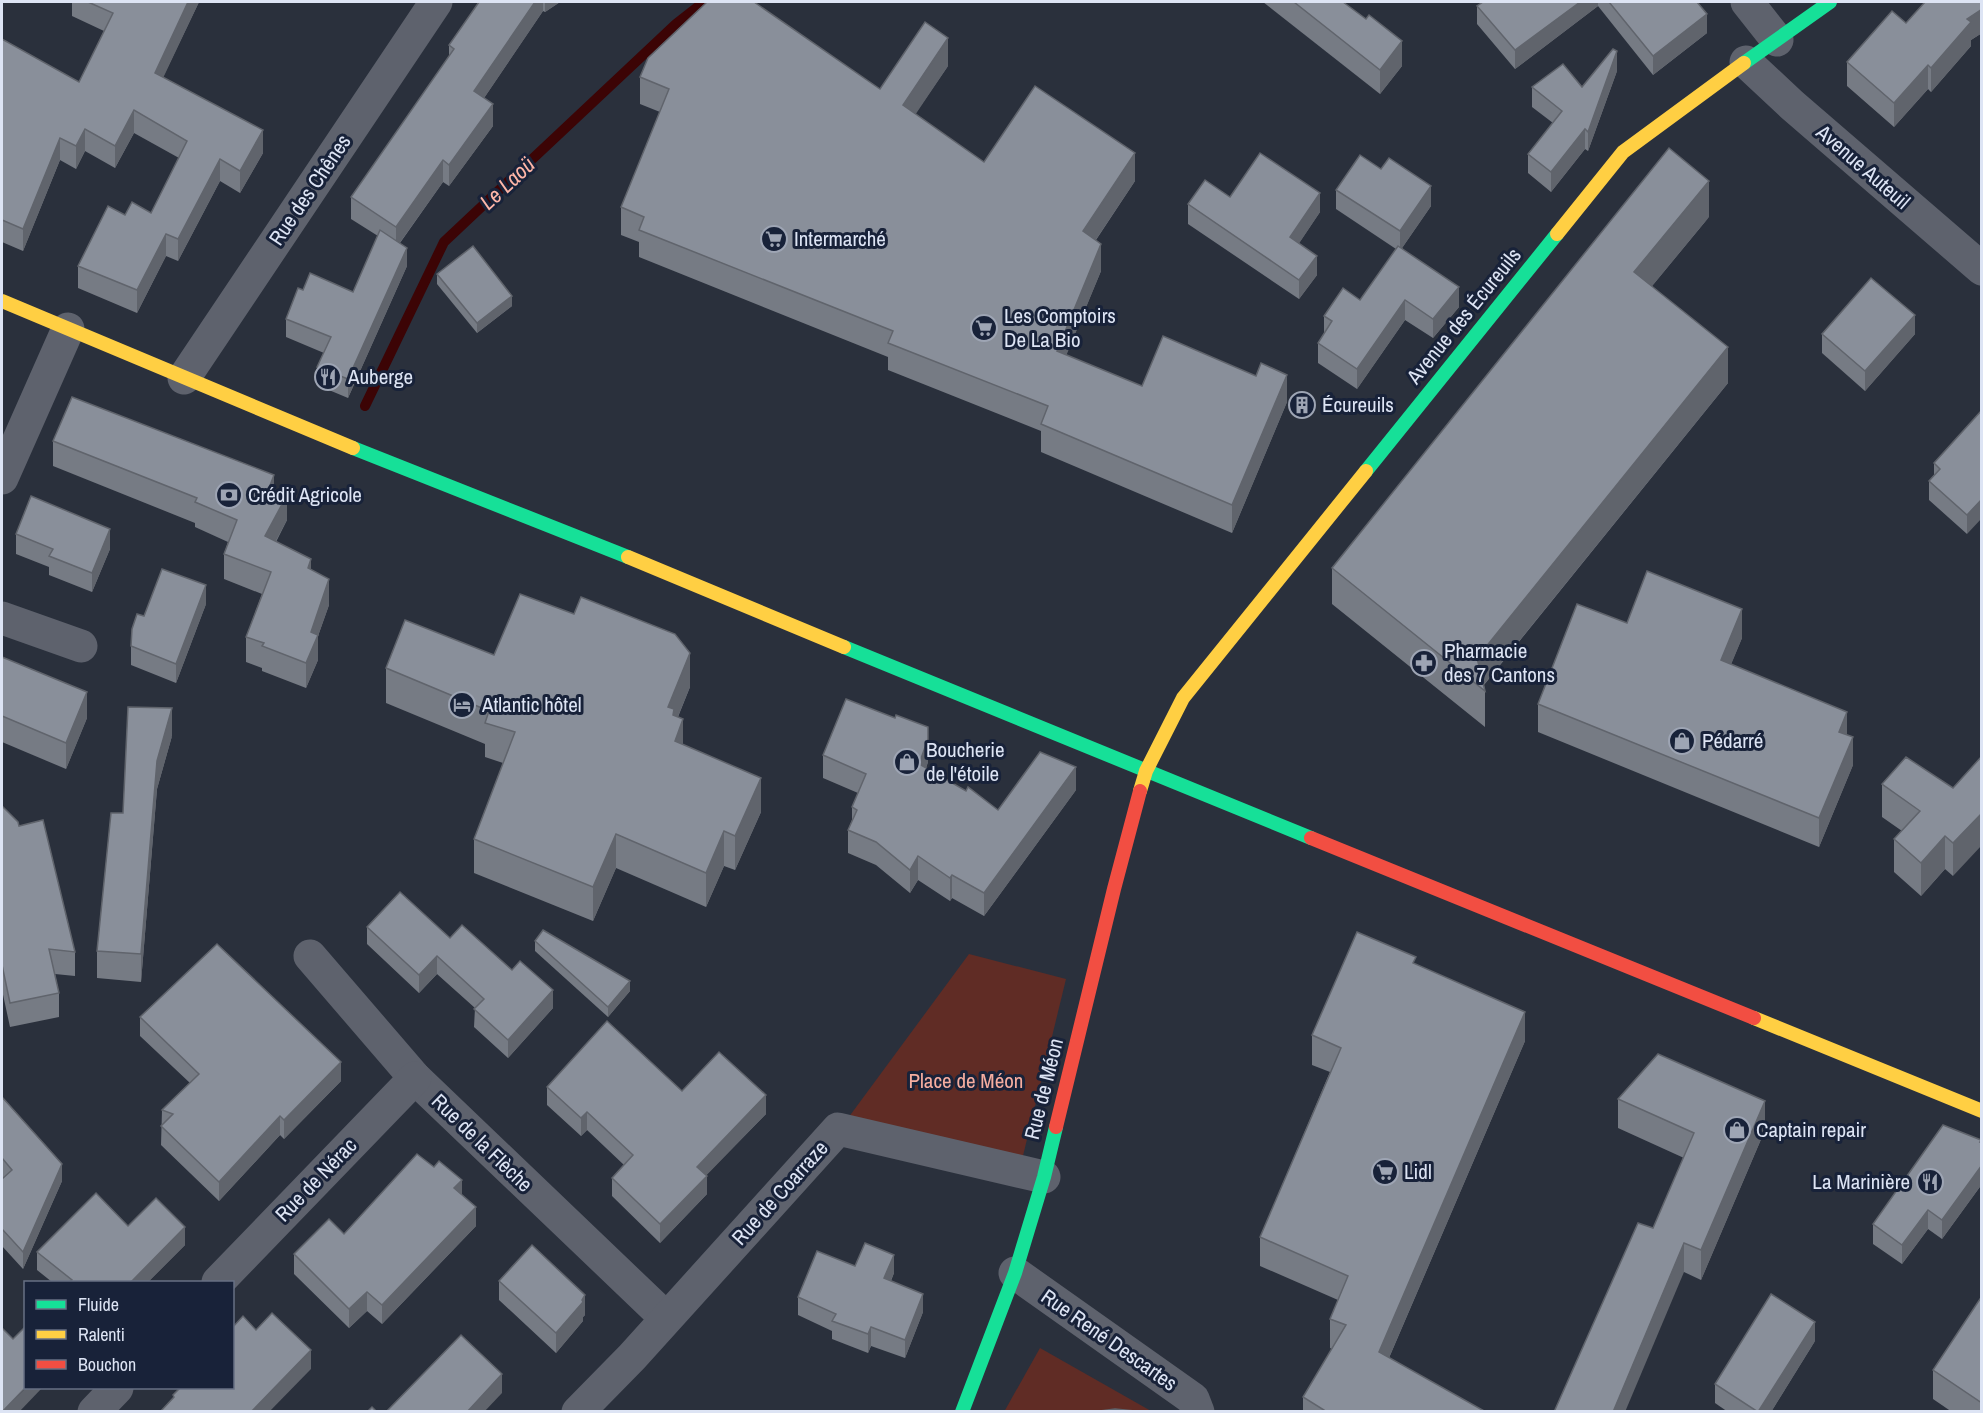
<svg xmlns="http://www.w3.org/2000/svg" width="1983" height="1413" font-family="'Archivo Narrow',sans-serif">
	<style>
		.green { fill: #602c25 }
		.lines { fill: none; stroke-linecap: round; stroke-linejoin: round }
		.stream { stroke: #3c0405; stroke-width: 10 }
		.street { stroke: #5e626d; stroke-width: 33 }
		.fast { stroke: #16e098; stroke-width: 14 }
		.slow { stroke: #ffcf43; stroke-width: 14 }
		.jam { stroke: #f24e42; stroke-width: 14 }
		.wall { fill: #767b84 }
		.shaded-wall { fill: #60646c }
		.building { fill: #898f9a; stroke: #60646c; stroke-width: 1.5 }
		.labels { text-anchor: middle; stroke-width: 6; stroke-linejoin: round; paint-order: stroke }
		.street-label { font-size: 21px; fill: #dde4f4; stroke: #182239 }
		.poi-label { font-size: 21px; fill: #dde4f4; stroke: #182239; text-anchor: start }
		.park-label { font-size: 21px; fill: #f7aea0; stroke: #182239 }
		.water-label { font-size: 22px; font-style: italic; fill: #ffb6a8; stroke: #182239 }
	</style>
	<rect width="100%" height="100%" fill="#2a303c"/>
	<g class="green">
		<path d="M969,954L1066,979L1020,1168L840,1129Z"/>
		<path d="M1040,1348L1151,1411L1004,1412Z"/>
	</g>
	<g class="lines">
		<path class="stream" d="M365,406L444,242L676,24L704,2"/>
		<g class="street">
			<path d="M1747,2L1777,40"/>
			<path d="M1746,62L1792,105L1982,269"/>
			<path d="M184,378L436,2"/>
			<path d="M2,478L68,329"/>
			<path d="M2,618L81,646"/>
			<path d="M310,956L415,1078L666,1318"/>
			<path d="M1015,1273L1193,1399L1198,1412"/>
			<path d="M218,1282L415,1078"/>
			<path d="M94,1412L117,1388"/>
			<path d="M578,1412L632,1357L838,1129L1044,1177"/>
		</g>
		<g class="fast">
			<path d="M1744,63L1830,2"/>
			<path d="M353,448L628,557"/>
			<path d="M1366,471L1557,234"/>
			<path d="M844,647L1311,838"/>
			<path d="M962,1412L1015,1273L1044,1177L1056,1127"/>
		</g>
		<g class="slow">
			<path d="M1557,234L1623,152L1744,63"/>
			<path d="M2,301L353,448"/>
			<path d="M628,557L844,647"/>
			<path d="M1140,791L1146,771L1183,698L1366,471"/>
			<path d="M1754,1018L1982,1111"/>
		</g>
		<g class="jam">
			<path d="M1311,838L1754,1018"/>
			<path d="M1056,1127L1114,889L1140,791"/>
		</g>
	</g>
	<g class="wall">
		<path d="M72,2H199L163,77L263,153L240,193L220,181L178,261L166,256L137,313L78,288V266L125,215L151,213L179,158L134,133L115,168L85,151L76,169L60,160L23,251L2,242V39L79,82L104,31L72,16Z"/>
		<path d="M479,2H560L545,12L543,11L484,98L493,126L449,186L443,182L400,243L407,266L348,398L317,385V367L324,353L286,337V319L303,290L353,292L378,236L351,219V197L449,56V45Z"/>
		<path d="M1263,2H1343L1402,66L1380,94Z"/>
		<path d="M1483,2H1697L1707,33L1653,75L1598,6L1515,69L1477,24V6Z"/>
		<path d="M1982,2V33L1971,40V46L1931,92L1928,89L1894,127L1847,86V62L1906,23Z"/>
		<path d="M948,66L915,114L984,162L1135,181L1096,240L1101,271L1066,355L1142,386L1287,402L1232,533L1041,452V431L888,370V357L639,257V242L621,235V207L660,112L640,104V77L880,89Z"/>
		<path d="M1617,71L1588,151L1585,149L1551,192L1528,173V154L1553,123L1532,107V87H1582Z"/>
		<path d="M1336,190L1431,206L1402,248L1459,307L1433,338L1405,320L1357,389L1318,363V343L1324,334V316L1360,300L1396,249L1336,209Z"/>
		<path d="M1230,197L1320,212L1299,243L1317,275L1299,299L1188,224V204Z"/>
		<path d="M1709,217L1652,286L1728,383L1484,685L1485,691V727L1332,604V568Z"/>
		<path d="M437,274L512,306L477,333L437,284Z"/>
		<path d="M1822,334H1915L1865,391L1822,353Z"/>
		<path d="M1982,410L1967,534L1929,500V481L1934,475V463Z"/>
		<path d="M53,441L274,489L287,520L276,542L311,570L329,605L318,636V660L306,688L262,671V668L246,662V637L262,594L224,579V554L228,542L195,527V523L53,466Z"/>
		<path d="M16,534L110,549L92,592L49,575V567L16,554Z"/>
		<path d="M206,604L176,683L131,665V646Z"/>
		<path d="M1627,623L1742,638L1731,664L1847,735L1853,765L1819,847L1538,732V704Z"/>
		<path d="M494,655L690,687L678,717L683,744L761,812L735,870L724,866L706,907L616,868L593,921L474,873V839L503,763L485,757V744L386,703V668Z"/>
		<path d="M2,657L87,718L66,769L2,742Z"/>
		<path d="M172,736L157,789L141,982L97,978V951L123,813Z"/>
		<path d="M823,755L928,762L926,768L998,810L1076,790L984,916L952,898L950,901L918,880L910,893L876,865L848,853V830L852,820V807L858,793L823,778Z"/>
		<path d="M1882,784L1953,788V876L1945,869L1921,896L1894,872V839L1902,831L1882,817Z"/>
		<path d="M2,806L19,826L75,952V976L55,974L59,993V1017L10,1027L2,990Z"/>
		<path d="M367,927L450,938L512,970L553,1008L508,1058L474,1027L475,1008L437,974L419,993L367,944Z"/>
		<path d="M535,941L630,991L608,1017L535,951Z"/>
		<path d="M1416,964L1525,1041L1389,1358L1486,1412H1303V1397L1332,1349L1330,1348V1319L1338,1300L1260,1266V1237L1330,1072L1312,1065V1035Z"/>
		<path d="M140,1017L341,1081L284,1139L280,1135L219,1201L161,1145L162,1110L190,1083L140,1036Z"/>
		<path d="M547,1087L682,1091L766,1114L706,1175L707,1194L660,1243L612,1196V1178L624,1165L587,1130L581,1136L547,1105Z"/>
		<path d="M2,1097L62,1181L23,1269L2,1246V1179L3,1178L2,1176Z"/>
		<path d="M1618,1099L1765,1130L1701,1280L1684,1272L1653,1228L1684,1158L1618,1128Z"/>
		<path d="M1981,1140L1982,1184L1942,1239L1928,1229L1902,1264L1873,1244V1224Z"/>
		<path d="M462,1195L476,1226L382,1324L367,1311L349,1328L294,1274V1254L344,1234Z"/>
		<path d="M128,1226L185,1245L148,1282H52L37,1270V1252Z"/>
		<path d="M855,1266L894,1273L891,1281L923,1312L905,1358L871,1346L868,1353L832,1339V1331L798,1315V1297Z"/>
		<path d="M499,1281L585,1315L583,1317V1321L556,1353L499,1300Z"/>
		<path d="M1982,1296V1412H1952L1933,1399V1370Z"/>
		<path d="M1815,1341L1771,1412H1728L1715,1403V1384Z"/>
	</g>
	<g class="shaded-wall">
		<path d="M188,2H199L155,95V73Z"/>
		<path d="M535,2H543V11L474,113V91Z"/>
		<path d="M545,2H560L545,12Z"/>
		<path d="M1580,2H1598V6L1515,69V50Z"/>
		<path d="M1982,9V33L1971,40V46L1931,92V68L1967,19Z"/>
		<path d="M1707,14V33L1653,75V56Z"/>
		<path d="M948,38V66L903,133V105Z"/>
		<path d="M1402,41V66L1380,94V70Z"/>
		<path d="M1617,51V71L1588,151V132Z"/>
		<path d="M1928,65V89L1894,127V103Z"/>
		<path d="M493,104V126L449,186V165Z"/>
		<path d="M134,110V133L115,168V146Z"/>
		<path d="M85,129V151L76,169V146Z"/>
		<path d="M1585,129V149L1551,192V172Z"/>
		<path d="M263,130V153L240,193V171Z"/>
		<path d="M60,138V160L23,251V229Z"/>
		<path d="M1135,153V181L1083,259V231Z"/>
		<path d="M220,159V181L178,261V239Z"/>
		<path d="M443,160V182L396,248V227Z"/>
		<path d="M1709,181V217L1634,308V272Z"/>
		<path d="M1431,186V206L1400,251V231Z"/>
		<path d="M1320,193V212L1290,257V237Z"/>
		<path d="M166,234V256L137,313V290Z"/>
		<path d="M1101,244V271L1057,378V351Z"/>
		<path d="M407,248V266L348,398V379Z"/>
		<path d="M1317,256V275L1299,299V280Z"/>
		<path d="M1459,287V307L1433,338V319Z"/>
		<path d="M512,296V306L477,333V323Z"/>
		<path d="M1405,300V320L1357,389V369Z"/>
		<path d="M1915,315V334L1865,391V371Z"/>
		<path d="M1728,347V383L1481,688L1477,658Z"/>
		<path d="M1287,375V402L1232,533V505Z"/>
		<path d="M274,475V501L269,488Z"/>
		<path d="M287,495V520L265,561V536Z"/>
		<path d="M1982,499V518L1967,534V515Z"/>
		<path d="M110,529V549L92,592V573Z"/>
		<path d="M311,559V584L308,568Z"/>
		<path d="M329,579V605L318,636V660L306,688V663L311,632Z"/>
		<path d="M206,585V604L176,683V664Z"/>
		<path d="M1742,609V638L1721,689V660Z"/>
		<path d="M690,653V687L674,726L668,707Z"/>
		<path d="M87,692V718L66,769V743Z"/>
		<path d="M172,708V736L157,789L141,982V954L157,761Z"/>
		<path d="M1847,712V740L1839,732Z"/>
		<path d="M683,719V753L675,741Z"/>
		<path d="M1853,737V765L1819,847V818Z"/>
		<path d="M928,739V762L919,788V764Z"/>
		<path d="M1076,767V790L984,916V893Z"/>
		<path d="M761,778V812L735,870V836Z"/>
		<path d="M1982,813V845L1953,876V843Z"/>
		<path d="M724,831V866L706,907V873Z"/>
		<path d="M616,834V868L593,921V887Z"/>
		<path d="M1945,836V869L1921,896V863Z"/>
		<path d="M918,856V880L910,893V870Z"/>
		<path d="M952,875V898L950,901V878Z"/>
		<path d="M437,956V974L419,993V975Z"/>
		<path d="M630,981V991L608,1017V1007Z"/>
		<path d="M553,990V1008L508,1058V1040Z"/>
		<path d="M1525,1012V1041L1379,1381V1352Z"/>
		<path d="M341,1062V1081L284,1139V1120Z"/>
		<path d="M766,1095V1114L697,1185V1167Z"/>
		<path d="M1765,1101V1130L1701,1280V1250Z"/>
		<path d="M587,1112V1130L581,1136V1118Z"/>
		<path d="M280,1116V1135L219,1201V1182Z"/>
		<path d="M62,1164V1181L23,1269V1252Z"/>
		<path d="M1982,1165V1184L1942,1239V1220Z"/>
		<path d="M707,1176V1194L660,1243V1224Z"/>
		<path d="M462,1180V1199L454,1188Z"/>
		<path d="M476,1207V1226L382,1324V1305Z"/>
		<path d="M1928,1210V1229L1902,1264V1245Z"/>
		<path d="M185,1227V1245L148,1282H131Z"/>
		<path d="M1684,1243V1272L1625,1412H1613Z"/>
		<path d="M894,1255V1273L884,1296V1278Z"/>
		<path d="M367,1292V1311L349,1328V1309Z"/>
		<path d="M923,1294V1312L905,1358V1340Z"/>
		<path d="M585,1295V1315L583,1317V1321L556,1353V1333Z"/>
		<path d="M1815,1322V1341L1771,1412H1758Z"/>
		<path d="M871,1327V1346L868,1353V1334Z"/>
		<path d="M311,1350V1369L269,1412H251Z"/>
		<path d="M502,1374V1393L484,1412H467Z"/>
		<path d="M26,1388H42L19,1412H2Z"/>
	</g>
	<g class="building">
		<path d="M88,2H188L155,73L263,130L240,171L220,159L178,239L166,234L137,290L78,266L108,206L125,215L132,202L151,213L187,141L134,110L115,146L85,129L76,146L60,138L23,229L2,220V39L79,82L113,13Z"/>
		<path d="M479,2H535L474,91L493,104L449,165L443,160L396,227L351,197L454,49L449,45Z"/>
		<path d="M707,2H754L880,89L925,22L948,38L903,105L984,162L1035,86L1135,153L1083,231L1101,244L1057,351L1142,386L1163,336L1256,376L1261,363L1287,375L1232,505L1041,424L1048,406L888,343L893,331L639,230L644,217L621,207L669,89L640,77L648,58Z"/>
		<path d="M1294,2H1343L1366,19L1369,15L1402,41L1380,70Z"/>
		<path d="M1483,2H1580L1515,50L1477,6Z"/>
		<path d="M1609,2H1697L1707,14L1653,56Z"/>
		<path d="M1925,2H1982V9L1967,19L1971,22L1931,68L1928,65L1894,103L1847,62L1892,11L1906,23Z"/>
		<path d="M1613,49L1617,51L1588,132L1585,129L1551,172L1528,154L1562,111L1532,87L1563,64L1582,87Z"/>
		<path d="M1669,148L1709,181L1634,272L1728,347L1477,658L1485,691L1332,568Z"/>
		<path d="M1260,153L1320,193L1290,237L1317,256L1299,280L1188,204L1205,180L1230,197Z"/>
		<path d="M1360,155L1381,169L1389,158L1431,186L1400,231L1336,190Z"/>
		<path d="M380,230L407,248L348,379L317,367L331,337L286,319L298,288L303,290L310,273L353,292Z"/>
		<path d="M473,246L512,296L477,323L437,274Z"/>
		<path d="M1398,246L1459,287L1433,319L1405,300L1357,369L1318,343L1332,321L1324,316L1343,288L1360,300Z"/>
		<path d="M1871,278L1915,315L1865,371L1822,334Z"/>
		<path d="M72,397L274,475L269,488L287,495L265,536L311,559L308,568L329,579L311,632L318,635L306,663L262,646L264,643L246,637L271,572L224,554L237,520L195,502L197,498L53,441Z"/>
		<path d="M1982,410V499L1967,515L1929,481L1940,469L1934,463Z"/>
		<path d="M31,496L110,529L92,573L49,556L53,549L16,534Z"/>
		<path d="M162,569L206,585L176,664L131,646L132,629L137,614L144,616Z"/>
		<path d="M1647,571L1742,609L1721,660L1847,712L1839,732L1853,737L1819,818L1538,704L1577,604L1627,623Z"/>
		<path d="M520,594L574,614L581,597L675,634L690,653L668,707L674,709L673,715L683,719L675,741L761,778L735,836L724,831L706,873L616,834L593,887L474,839L515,732L485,723L489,711L386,668L405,620L494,655Z"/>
		<path d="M2,657L87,692L66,743L2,716Z"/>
		<path d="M846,699L895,718L896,715L928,727V739L919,764L966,791L968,787L998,810L1040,752L1076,767L984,893L952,875L950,878L918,856L910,870L876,842L848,830L857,810L852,807L866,774L823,755Z"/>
		<path d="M128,707L172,708L157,761L141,954L97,951L111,813H123Z"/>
		<path d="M1982,756V813L1953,843L1945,836L1921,863L1894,839L1920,811L1882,784L1906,757L1953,788Z"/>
		<path d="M2,806L18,822L19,826L43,820L75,952L49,949L59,993L10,1003L2,965Z"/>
		<path d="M400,892L450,938L462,925L512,970L520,961L553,990L508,1040L474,1009L484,999L437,956L419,975L367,927Z"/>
		<path d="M543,930L630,981L608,1007L535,941Z"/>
		<path d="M1357,932L1416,957L1413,963L1525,1012L1379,1352L1486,1412H1323L1324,1410L1303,1397L1346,1325L1330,1319L1348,1276L1260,1237L1341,1048L1312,1035Z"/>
		<path d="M217,944L341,1062L284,1120L280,1116L219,1182L161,1126L173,1114L162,1110L199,1074L140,1017Z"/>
		<path d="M607,1021L682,1091L719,1052L766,1095L697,1167L707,1176L660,1224L612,1178L633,1155L587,1112L581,1118L547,1087Z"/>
		<path d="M1658,1054L1765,1101L1701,1250L1684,1243L1613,1412H1554L1638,1223L1653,1228L1694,1133L1618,1099Z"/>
		<path d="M2,1097L62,1164L23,1252L2,1229V1179L12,1170L2,1158Z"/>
		<path d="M1943,1125L1981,1140L1980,1142H1982V1165L1942,1220L1928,1210L1902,1245L1873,1224Z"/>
		<path d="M417,1154L434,1167L439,1161L462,1180L454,1188L476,1207L382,1305L367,1292L349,1309L294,1254L329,1219L344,1234Z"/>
		<path d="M96,1193L128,1226L156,1198L185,1227L131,1282H69L72,1280L37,1252Z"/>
		<path d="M865,1243L894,1255L884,1278L923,1294L905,1340L871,1327L868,1334L832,1321L836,1314L798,1297L817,1251L855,1266Z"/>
		<path d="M532,1245L585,1295L582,1300L583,1302L556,1333L499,1281Z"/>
		<path d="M1771,1294L1815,1322L1758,1412L1715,1384Z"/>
		<path d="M1982,1296V1403L1933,1370Z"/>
		<path d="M272,1313L311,1350L251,1412H160L174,1397L173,1395L180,1388H232V1328L243,1316L256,1330Z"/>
		<path d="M26,1326V1387L2,1412V1328L13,1339Z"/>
		<path d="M461,1335L502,1374L467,1412H386Z"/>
		<path d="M372,1407L377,1412H367Z"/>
		<path d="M1115,1409L1136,1411L1135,1412H1092Z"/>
	</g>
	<defs>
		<symbol id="supermarket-ring" viewBox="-11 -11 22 22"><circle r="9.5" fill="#182239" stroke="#9ea5b4" stroke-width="1.5"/><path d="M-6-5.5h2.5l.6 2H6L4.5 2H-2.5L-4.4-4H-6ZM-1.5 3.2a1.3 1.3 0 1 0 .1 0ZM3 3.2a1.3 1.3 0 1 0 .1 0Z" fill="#9ea5b4"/></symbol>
		<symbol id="restaurant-ring" viewBox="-11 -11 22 22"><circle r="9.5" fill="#182239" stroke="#9ea5b4" stroke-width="1.5"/><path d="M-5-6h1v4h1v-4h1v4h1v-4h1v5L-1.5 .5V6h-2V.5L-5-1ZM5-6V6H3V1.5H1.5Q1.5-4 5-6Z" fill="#9ea5b4"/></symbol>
		<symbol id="building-ring" viewBox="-11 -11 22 22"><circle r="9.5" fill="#182239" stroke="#9ea5b4" stroke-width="1.5"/><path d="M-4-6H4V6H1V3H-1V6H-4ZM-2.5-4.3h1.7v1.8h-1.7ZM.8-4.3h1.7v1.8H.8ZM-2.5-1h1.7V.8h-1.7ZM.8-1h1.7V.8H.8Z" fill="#9ea5b4"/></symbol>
		<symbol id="bank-ring" viewBox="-11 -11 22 22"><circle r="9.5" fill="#182239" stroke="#9ea5b4" stroke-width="1.5"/><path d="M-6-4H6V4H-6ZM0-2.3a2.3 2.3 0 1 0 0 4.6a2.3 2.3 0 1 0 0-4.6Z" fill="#9ea5b4"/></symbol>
		<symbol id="pharmacy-ring" viewBox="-11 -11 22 22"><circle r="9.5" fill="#182239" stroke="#9ea5b4" stroke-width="1.5"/><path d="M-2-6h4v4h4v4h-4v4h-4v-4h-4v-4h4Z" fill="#9ea5b4"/></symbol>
		<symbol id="hotel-ring" viewBox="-11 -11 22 22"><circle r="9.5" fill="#182239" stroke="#9ea5b4" stroke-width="1.5"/><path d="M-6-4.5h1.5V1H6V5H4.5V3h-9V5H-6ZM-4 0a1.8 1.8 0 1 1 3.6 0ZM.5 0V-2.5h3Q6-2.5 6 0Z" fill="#9ea5b4"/></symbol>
		<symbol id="shop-ring" viewBox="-11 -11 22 22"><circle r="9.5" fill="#182239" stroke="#9ea5b4" stroke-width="1.5"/><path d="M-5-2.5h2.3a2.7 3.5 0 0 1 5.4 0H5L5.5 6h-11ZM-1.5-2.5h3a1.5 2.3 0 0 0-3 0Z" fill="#9ea5b4"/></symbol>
	</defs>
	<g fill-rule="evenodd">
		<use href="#supermarket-ring" x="759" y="224" width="30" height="30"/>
		<use href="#supermarket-ring" x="969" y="313" width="30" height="30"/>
		<use href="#restaurant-ring" x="313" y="362" width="30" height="30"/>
		<use href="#building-ring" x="1287" y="390" width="30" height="30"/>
		<use href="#bank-ring" x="214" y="480" width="30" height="30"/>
		<use href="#pharmacy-ring" x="1409" y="648" width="30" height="30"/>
		<use href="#hotel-ring" x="447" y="690" width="30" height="30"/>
		<use href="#shop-ring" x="1667" y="726" width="30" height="30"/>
		<use href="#shop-ring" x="892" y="747" width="30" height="30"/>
		<use href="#shop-ring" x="1722" y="1115" width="30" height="30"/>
		<use href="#supermarket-ring" x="1370" y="1157" width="30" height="30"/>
		<use href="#restaurant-ring" x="1915" y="1167" width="30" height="30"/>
	</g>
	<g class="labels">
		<g class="street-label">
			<text transform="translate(1863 167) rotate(41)" y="7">Avenue Auteuil</text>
			<text transform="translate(310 190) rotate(-56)" y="7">Rue des Chênes</text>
			<text transform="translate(1464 316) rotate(-51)" y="7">Avenue des Écureuils</text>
			<text transform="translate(1044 1089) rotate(-76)" y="7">Rue de Méon</text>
			<text transform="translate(482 1143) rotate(44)" y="7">Rue de la Flèche</text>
			<text transform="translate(316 1180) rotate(-46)" y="7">Rue de Nérac</text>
			<text transform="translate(780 1193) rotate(-48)" y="7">Rue de Coarraze</text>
			<text transform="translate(1109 1340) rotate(35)" y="7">Rue René Descartes</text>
		</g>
		<g class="poi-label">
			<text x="794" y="246">Intermarché</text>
			<text x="1004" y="323">Les Comptoirs<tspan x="1004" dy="24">De La Bio</tspan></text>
			<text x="348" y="384">Auberge</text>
			<text x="1322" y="412">Écureuils</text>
			<text x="248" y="502">Crédit Agricole</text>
			<text x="1444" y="658">Pharmacie<tspan x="1444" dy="24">des 7 Cantons</tspan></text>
			<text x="482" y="712">Atlantic hôtel</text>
			<text x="1702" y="748">Pédarré</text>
			<text x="926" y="757">Boucherie<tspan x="926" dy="24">de l'étoile</tspan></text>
			<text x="1756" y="1137">Captain repair</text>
			<text x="1404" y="1179">Lidl</text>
			<text x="1910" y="1189" text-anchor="end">La Marinière</text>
		</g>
		<g class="park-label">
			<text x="966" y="1088">Place de Méon</text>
		</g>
		<g class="water-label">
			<text transform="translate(507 183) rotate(-43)" y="8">Le Laoü</text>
		</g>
	</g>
	<rect width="1983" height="1413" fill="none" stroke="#dde4f4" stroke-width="6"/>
	<rect x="24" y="1281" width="210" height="108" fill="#182239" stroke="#677084" stroke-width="1.5"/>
	<rect x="36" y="1300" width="30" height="9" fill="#16e098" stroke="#677084" stroke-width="1.5"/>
	<text x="78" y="1311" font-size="18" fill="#dde4f4">Fluide</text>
	<rect x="36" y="1330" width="30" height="9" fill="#ffcf43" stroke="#677084" stroke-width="1.5"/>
	<text x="78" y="1341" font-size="18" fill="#dde4f4">Ralenti</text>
	<rect x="36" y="1360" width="30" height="9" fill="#f24e42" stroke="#677084" stroke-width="1.5"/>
	<text x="78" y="1371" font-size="18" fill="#dde4f4">Bouchon</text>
</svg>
